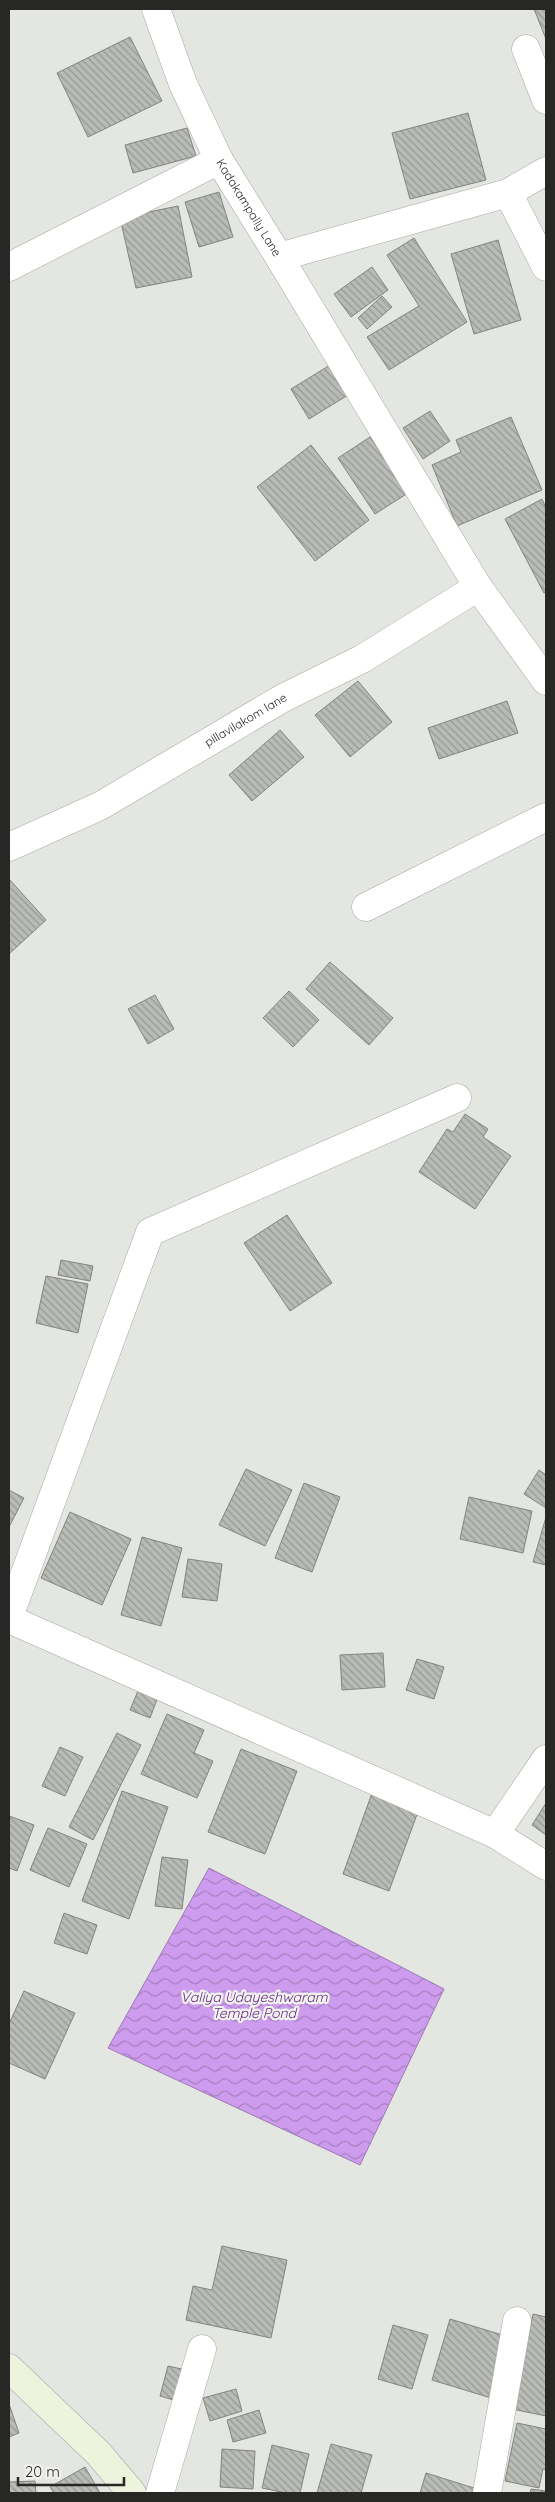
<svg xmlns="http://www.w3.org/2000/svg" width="555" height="2502" font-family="Quicksand,sans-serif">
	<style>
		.water { fill: url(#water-waves); stroke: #9c79b2 }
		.building { fill: url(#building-back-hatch); stroke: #838480 }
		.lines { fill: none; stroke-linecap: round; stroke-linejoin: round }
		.minor-casing { stroke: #a7a9a4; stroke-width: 29 }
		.secondary-casing { stroke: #a7a9a4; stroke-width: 29 }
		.minor { stroke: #fff; stroke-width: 28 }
		.secondary { stroke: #eef3de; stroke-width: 28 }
		.labels { text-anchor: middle; stroke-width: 4.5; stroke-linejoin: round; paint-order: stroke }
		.street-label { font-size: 12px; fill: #272725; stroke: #f2f3ee }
		.water-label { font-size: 14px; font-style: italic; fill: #672887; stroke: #f2f3ee }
	</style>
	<defs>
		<pattern id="water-waves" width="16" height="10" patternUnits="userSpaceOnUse" patternTransform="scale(1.25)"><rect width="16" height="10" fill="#ce9cee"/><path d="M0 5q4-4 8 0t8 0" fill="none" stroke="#a77fc1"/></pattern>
		<pattern id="building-back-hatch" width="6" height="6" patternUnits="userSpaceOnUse" patternTransform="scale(1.25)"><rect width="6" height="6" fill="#b9bbb6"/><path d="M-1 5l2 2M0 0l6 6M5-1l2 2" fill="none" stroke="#969894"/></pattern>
	</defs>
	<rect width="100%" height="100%" fill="#e4e6e1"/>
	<path class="water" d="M209,1868L444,1989L360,2165L108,2048Z"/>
	<g class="building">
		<path d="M534,9H546V39Z"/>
		<path d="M130,37L162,101L88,137L57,73Z"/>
		<path d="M468,113L486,180L410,199L392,133Z"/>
		<path d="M187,128L196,156L133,173L125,145Z"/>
		<path d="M219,192L233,237L199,247L185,202Z"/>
		<path d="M178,206L192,277L136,288L120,218Z"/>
		<path d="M414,238L467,322L389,370L367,337L419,306L387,255Z"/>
		<path d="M498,240L521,320L474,334L451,254Z"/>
		<path d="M372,267L388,290L351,317L334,294Z"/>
		<path d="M382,296L392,307L367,329L358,318Z"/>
		<path d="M335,362L353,392L309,419L291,389Z"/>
		<path d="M430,411L450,441L423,459L403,428Z"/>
		<path d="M511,417L542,490L457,526L432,465L461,452L456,440Z"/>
		<path d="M370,437L408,493L375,514L338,458Z"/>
		<path d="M311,445L369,520L315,561L257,487Z"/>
		<path d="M542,499L546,508V592L544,593L505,519Z"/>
		<path d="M358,681L392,722L350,757L315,715Z"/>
		<path d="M507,701L518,733L439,759L428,728Z"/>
		<path d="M280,730L304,757L252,801L229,775Z"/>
		<path d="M9,879L46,920L9,954Z"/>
		<path d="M330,962L393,1018L369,1045L306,989Z"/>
		<path d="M289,991L319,1020L293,1047L263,1018Z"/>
		<path d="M155,995L174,1029L148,1044L128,1009Z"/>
		<path d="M465,1114L488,1129L483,1137L511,1156L475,1209L419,1172L447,1129L453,1132Z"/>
		<path d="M287,1215L332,1283L290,1311L244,1243Z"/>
		<path d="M61,1260L93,1266L90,1281L58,1275Z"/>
		<path d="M46,1276L88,1284L78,1333L36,1323Z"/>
		<path d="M246,1469L292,1490L265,1546L219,1525Z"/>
		<path d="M539,1470L546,1475V1508L524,1494Z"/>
		<path d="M304,1483L340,1497L312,1572L275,1558Z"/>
		<path d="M9,1490L24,1498L9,1527Z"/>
		<path d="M469,1497L532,1511L523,1553L460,1539Z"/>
		<path d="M70,1512L131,1539L102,1605L41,1578Z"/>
		<path d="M546,1517V1565L533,1562Z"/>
		<path d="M142,1537L182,1548L161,1626L121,1615Z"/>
		<path d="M188,1559L222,1564L217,1601L182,1597Z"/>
		<path d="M383,1653L385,1687L342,1690L340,1655Z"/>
		<path d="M417,1659L444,1667L434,1699L406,1690Z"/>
		<path d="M140,1686L159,1694L150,1718L130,1710Z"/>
		<path d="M167,1714L204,1730L194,1753L213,1761L197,1798L141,1774Z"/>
		<path d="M117,1733L141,1745L93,1840L69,1827Z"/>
		<path d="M60,1747L83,1757L65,1796L42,1786Z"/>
		<path d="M241,1749L297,1771L265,1854L208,1832Z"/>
		<path d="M122,1791L168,1807L129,1919L82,1901Z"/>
		<path d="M372,1793L419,1809L389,1891L343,1874Z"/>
		<path d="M546,1803V1835L532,1825Z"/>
		<path d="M9,1816L34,1825L17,1871L9,1868Z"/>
		<path d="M48,1828L87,1844L69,1887L30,1870Z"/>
		<path d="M162,1857L188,1860L182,1909L155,1906Z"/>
		<path d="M64,1913L97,1925L87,1954L54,1943Z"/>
		<path d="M24,1991L75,2013L45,2079L9,2063V2024Z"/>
		<path d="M222,2246L287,2260L271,2338L186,2320L193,2286L212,2290Z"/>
		<path d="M533,2314L546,2317V2416L512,2409Z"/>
		<path d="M450,2319L509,2337L491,2398L432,2380Z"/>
		<path d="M393,2325L428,2335L412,2389L378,2379Z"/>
		<path d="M168,2366L186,2370L177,2401L160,2396Z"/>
		<path d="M236,2389L242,2411L210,2421L203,2398Z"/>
		<path d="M9,2404L19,2433L9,2437Z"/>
		<path d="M259,2410L266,2433L233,2442L227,2420Z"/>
		<path d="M517,2423L546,2429V2470L543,2469L539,2488L505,2481Z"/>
		<path d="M331,2444L372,2455L361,2493H317Z"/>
		<path d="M272,2445L309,2454L300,2493H286L262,2488Z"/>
		<path d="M222,2449L255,2451L253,2489L220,2487Z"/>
		<path d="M85,2467L100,2493H54L50,2487Z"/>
		<path d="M426,2473L474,2488L473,2493H420Z"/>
		<path d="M35,2481L36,2493H9V2482Z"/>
		<path d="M531,2489L546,2491V2493H530Z"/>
	</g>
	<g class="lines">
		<defs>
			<g id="minor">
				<path id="s1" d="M156,9L183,84L219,160L279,257L508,193L546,171"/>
				<path d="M526,49L546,100"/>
				<path d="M508,193L546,267"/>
				<path d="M279,257L478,587L546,681"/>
				<path d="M9,267L219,160"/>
				<path id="s2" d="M9,847L100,806L283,698L362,659L478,587"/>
				<path d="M366,907L546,817"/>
				<path d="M9,1617L150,1232L457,1098"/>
				<path d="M9,1619L495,1834L546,1866"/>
				<path d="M495,1834L546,1759"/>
				<path d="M160,2493L202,2349"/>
				<path d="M487,2493L517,2321"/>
			</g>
			<path id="secondary" d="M9,2368L98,2453L132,2493"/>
		</defs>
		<use href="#minor" class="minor-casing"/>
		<use href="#secondary" class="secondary-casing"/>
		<use href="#minor" class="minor"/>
		<use href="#secondary" class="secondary"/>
	</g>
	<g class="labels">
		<g class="street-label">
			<text dy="4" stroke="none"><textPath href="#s1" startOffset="220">Kadakampally Lane</textPath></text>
			<text dy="4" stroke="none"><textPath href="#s2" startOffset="269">pillavilakom lane</textPath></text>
		</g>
		<g class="water-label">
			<text x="254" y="2002">Valiya Udayeshwaram<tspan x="254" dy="16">Temple Pond</tspan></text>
		</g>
	</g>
	<rect width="555" height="2502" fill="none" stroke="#272725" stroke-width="20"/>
	<path d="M18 2477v8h106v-8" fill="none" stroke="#272725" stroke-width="2.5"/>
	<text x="25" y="2477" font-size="15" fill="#272725" stroke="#f2f3ee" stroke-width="4" paint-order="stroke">20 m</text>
</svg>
